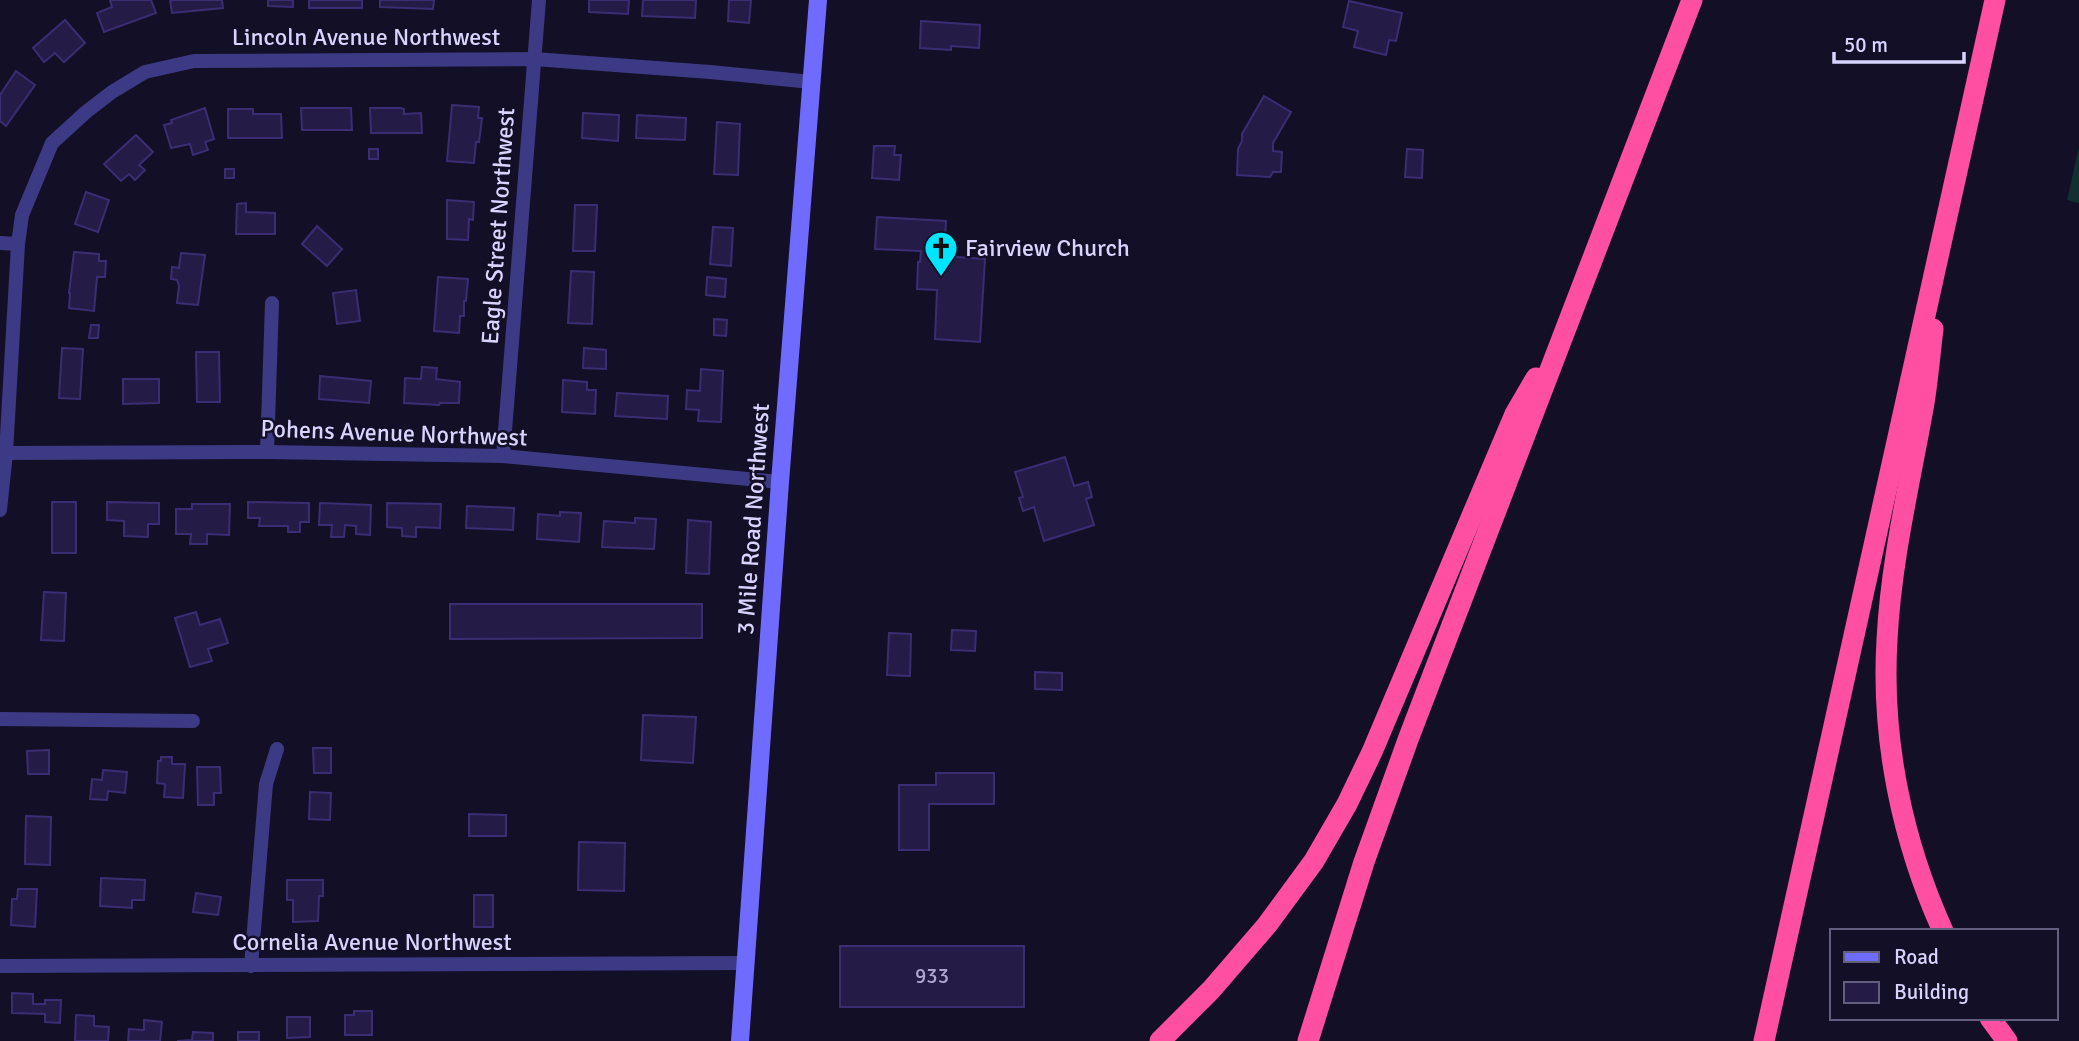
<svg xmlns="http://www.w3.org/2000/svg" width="2079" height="1041" font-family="Signika,sans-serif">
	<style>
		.green { fill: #12302f }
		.building { fill: #241b47; stroke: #3b2d73; stroke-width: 2 }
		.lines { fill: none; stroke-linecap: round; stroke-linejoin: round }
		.minor { stroke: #3d3a85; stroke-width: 14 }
		.secondary { stroke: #6f6bff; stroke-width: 18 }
		.motorway { stroke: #ff4fa3; stroke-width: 21 }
		.labels { text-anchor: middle; stroke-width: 5; stroke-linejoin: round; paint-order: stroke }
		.number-label { font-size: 21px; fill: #aca6d1 }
		.street-label { font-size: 24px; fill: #d9d4ff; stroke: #130f26 }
		.poi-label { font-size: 24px; fill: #d9d4ff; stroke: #130f26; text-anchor: start }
	</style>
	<rect width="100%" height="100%" fill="#130f26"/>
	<path class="green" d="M2079,147V203L2067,200Z"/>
	<g class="building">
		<path d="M110,0H151L156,13L104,32L97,13L112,7Z"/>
		<path d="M170,0H222L223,8L172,13Z"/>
		<path d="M268,0H293V7L268,6Z"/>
		<rect x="309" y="0" width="53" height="8"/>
		<path d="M380,0H434L433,9L380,7Z"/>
		<path d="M589,0H629L628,14L589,12Z"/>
		<path d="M643,0H696L695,18L642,16Z"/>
		<path d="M729,0H751L749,23L728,21Z"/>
		<path d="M1349,1L1402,13L1396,41L1389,40L1386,55L1354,47L1358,31L1343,27Z"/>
		<path d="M65,20L85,43L64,62L55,53L44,62L33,48Z"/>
		<path d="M921,21L980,25L979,48L951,46V50L920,48Z"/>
		<path d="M16,71L35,85L6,126L0,121V95Z"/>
		<path d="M1264,96L1291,112L1273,143V151L1282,152L1281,172H1273L1270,177L1237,175L1238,149L1242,141V134Z"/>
		<path d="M452,105L479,107L478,118H482L479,142H476L474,163L447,161Z"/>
		<path d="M205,108L214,139L205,142L208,150L193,155L190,144L171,148L164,125L172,123L171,120Z"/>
		<path d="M301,108H351L352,130H302Z"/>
		<path d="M370,108H401L404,109V114L421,113L422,133H371Z"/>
		<path d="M228,109H253V114H281L282,138H228Z"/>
		<path d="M583,113L619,115L618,141L582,138Z"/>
		<path d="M637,115L686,118L685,140L636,138Z"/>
		<path d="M717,122L740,124L738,175L714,174Z"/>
		<path d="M136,135L153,152L139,165L145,170L135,180L129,174L121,181L104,164Z"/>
		<path d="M874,146H895L894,155H901L899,180L872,178Z"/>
		<rect x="369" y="149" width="9" height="10"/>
		<path d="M1407,149L1423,150L1422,178L1405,177Z"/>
		<rect x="225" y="169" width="9" height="9"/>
		<path d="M86,192L109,200L98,232L75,224Z"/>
		<path d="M447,200L474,202L473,220L469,219L468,240L447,239Z"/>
		<path d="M246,203V212L275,213V234H236L237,204Z"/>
		<path d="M575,205H597L595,251H573Z"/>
		<path d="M877,217L946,221L944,256L985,259L980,342L935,339L937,290L917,289L918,262H920L921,251L875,249Z"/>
		<path d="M317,226L342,249L327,266L302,244Z"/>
		<path d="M713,227L733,228L731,266L710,264Z"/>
		<path d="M74,252L99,254V261H106L105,277H97L94,311L69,308L70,293H69Z"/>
		<path d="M181,253L205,255L198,305L177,303L179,286L177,280L171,279L172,267L179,268Z"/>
		<path d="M571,271L594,272L592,324L568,323Z"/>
		<path d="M438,277L468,279L466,301H464V316H460L459,333L434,331Z"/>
		<path d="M707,277L726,279L725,297L706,295Z"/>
		<path d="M356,290L360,321L337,324L333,293Z"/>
		<path d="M714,319L727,320L726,336L714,335Z"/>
		<path d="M91,325H99L98,338H89Z"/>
		<path d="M62,348L83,349L80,399L59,398Z"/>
		<path d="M584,348L606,350V369L583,368Z"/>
		<path d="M196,352H219L220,402H197Z"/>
		<path d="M422,367L437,368L436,379L460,382L459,403H440L439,405L404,403L405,378L421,379Z"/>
		<path d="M701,369L723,371L721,422L698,421L699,410L686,409L687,390L700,391Z"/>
		<path d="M320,376L371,381L369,403L319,399Z"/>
		<path d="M123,379H159V403L123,404Z"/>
		<path d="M563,380L587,382V390H596L595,414L562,412Z"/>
		<path d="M617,393L668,396L667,419L615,416Z"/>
		<path d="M1065,457L1074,486L1088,482L1092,497L1086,499L1094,525L1044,541L1034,507L1023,511L1019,498L1023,497L1015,472Z"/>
		<rect x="52" y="502" width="24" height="51"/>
		<path d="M107,502L159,503V524H148V537L124,536V521L107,520Z"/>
		<path d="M248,502L309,503V522H300V532H288V526H259L260,518H248Z"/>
		<path d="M320,503L371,505L370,535L356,534V526L345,525L344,537H331L332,525H319Z"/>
		<path d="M387,503L441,504L440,528L416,527V537L402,536V528L387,527Z"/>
		<path d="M192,504H230L229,535L207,534V544H190L191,534H176V509H192Z"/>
		<path d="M467,506L514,508L513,530L466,528Z"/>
		<path d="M560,512L581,513L579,542L537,539L538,514L560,516Z"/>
		<path d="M635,518L656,519L654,549L602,547L604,521L635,523Z"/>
		<path d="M688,520L711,522L709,574L686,573Z"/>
		<path d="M44,592L66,593L64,641L41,640Z"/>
		<path d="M450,604H702V638L450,639Z"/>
		<path d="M196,612L200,625L220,619L228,643L208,649L212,661L190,667L175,618Z"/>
		<path d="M952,630L976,631L975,651L951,650Z"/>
		<path d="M889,633L911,634L910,676L887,675Z"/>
		<path d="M1035,672L1062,673V690L1035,689Z"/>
		<path d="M643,715L696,717L693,763L641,760Z"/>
		<path d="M313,748H331V773H314Z"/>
		<path d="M49,750V774H28L27,751Z"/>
		<path d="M161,757H172V764H185L183,798L164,797L165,784L157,783L158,761H161Z"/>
		<path d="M197,767H220L221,793H214V805H198Z"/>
		<path d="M103,770L127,772L125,793L108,791L107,800L90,799L92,779L102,780Z"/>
		<path d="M936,773H994V804H929V850H899V785H936Z"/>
		<path d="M310,792L331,793L330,820L309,819Z"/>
		<path d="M469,814L506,815V836H469Z"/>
		<path d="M26,816L51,817L50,865L25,864Z"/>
		<path d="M579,842L625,843L624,891L578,890Z"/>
		<path d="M101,878L145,880L144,900H132V908L100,906Z"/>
		<path d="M287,880H323V896H319L318,921L293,922V900H287Z"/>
		<path d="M18,889H37L35,927L11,925L12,899H17Z"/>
		<path d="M196,893L221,897L218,915L193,912Z"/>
		<rect x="474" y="895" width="19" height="32"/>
		<rect x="840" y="946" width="184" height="61"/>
		<path d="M12,993L33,994V1004H45V1000H61L60,1023L45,1022V1014L12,1013Z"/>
		<path d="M354,1011H372V1035H345V1015H354Z"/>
		<path d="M76,1015L94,1016V1026L109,1027L108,1041H75Z"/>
		<path d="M287,1017H310V1037L287,1038Z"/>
		<path d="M144,1020L162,1022L160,1041H128L129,1029L144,1030Z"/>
		<path d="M193,1032L213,1033V1041H177L192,1040Z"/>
		<rect x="238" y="1032" width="21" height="9"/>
	</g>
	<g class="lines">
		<g class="minor">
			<path d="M0,243L18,244"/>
			<path d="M267,452L272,303"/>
			<path d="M6,453L267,452L503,456L780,482"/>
			<path d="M503,456L539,0"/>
			<path d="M0,510L6,453L18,244L22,215L52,143L86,112L112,92L145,72L194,61L534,59L710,72L812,82"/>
			<path d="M0,719L193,721"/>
			<path d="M0,966L744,963"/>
			<path d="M251,966L266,784L277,749"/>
		</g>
		<path class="secondary" d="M740,1041L780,482L818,0"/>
		<g class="motorway">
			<path d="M1933,329C1930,353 1928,378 1924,403C1910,482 1891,560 1887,640C1881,739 1902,841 1943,931"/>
			<path d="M1990,1018L2007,1041"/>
			<path d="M1160,1041L1211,990L1267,925L1314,861L1347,804L1372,752L1515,414L1536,378"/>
			<path d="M1308,1041L1364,862L1409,737L1692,0"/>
			<path d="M1764,1041L1995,0"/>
		</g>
	</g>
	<defs>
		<symbol id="church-pin" viewBox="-11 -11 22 30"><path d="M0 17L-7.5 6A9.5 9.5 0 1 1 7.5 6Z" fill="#00e5ff" stroke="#130f26"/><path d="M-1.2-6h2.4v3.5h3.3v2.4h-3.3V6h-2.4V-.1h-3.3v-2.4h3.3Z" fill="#111"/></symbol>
	</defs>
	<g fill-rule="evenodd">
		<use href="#church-pin" x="922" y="229" width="38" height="52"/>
	</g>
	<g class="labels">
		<g class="number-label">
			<text x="932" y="983">933</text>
		</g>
		<g class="street-label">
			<text x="366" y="45">Lincoln Avenue Northwest</text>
			<text transform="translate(498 226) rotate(-86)" y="8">Eagle Street Northwest</text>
			<text transform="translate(394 433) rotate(2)" y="8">Pohens Avenue Northwest</text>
			<text transform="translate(753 519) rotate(-86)" y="8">3 Mile Road Northwest</text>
			<text x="372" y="950">Cornelia Avenue Northwest</text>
		</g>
		<g class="poi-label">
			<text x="965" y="256">Fairview Church</text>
		</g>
	</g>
	<rect x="1830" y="929" width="228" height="91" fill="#130f26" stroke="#625e7d" stroke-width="2"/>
	<rect x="1844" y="952" width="35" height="10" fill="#6f6bff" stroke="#625e7d" stroke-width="2"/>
	<text x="1894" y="964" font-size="21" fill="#d9d4ff">Road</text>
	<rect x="1844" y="982" width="35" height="21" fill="#241b47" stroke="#625e7d" stroke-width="2"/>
	<text x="1894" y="999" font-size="21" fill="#d9d4ff">Building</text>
	<path d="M1834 52v10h130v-10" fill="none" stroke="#d9d4ff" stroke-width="3.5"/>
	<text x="1844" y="52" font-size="21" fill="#d9d4ff" stroke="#130f26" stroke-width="5" paint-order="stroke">50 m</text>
</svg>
